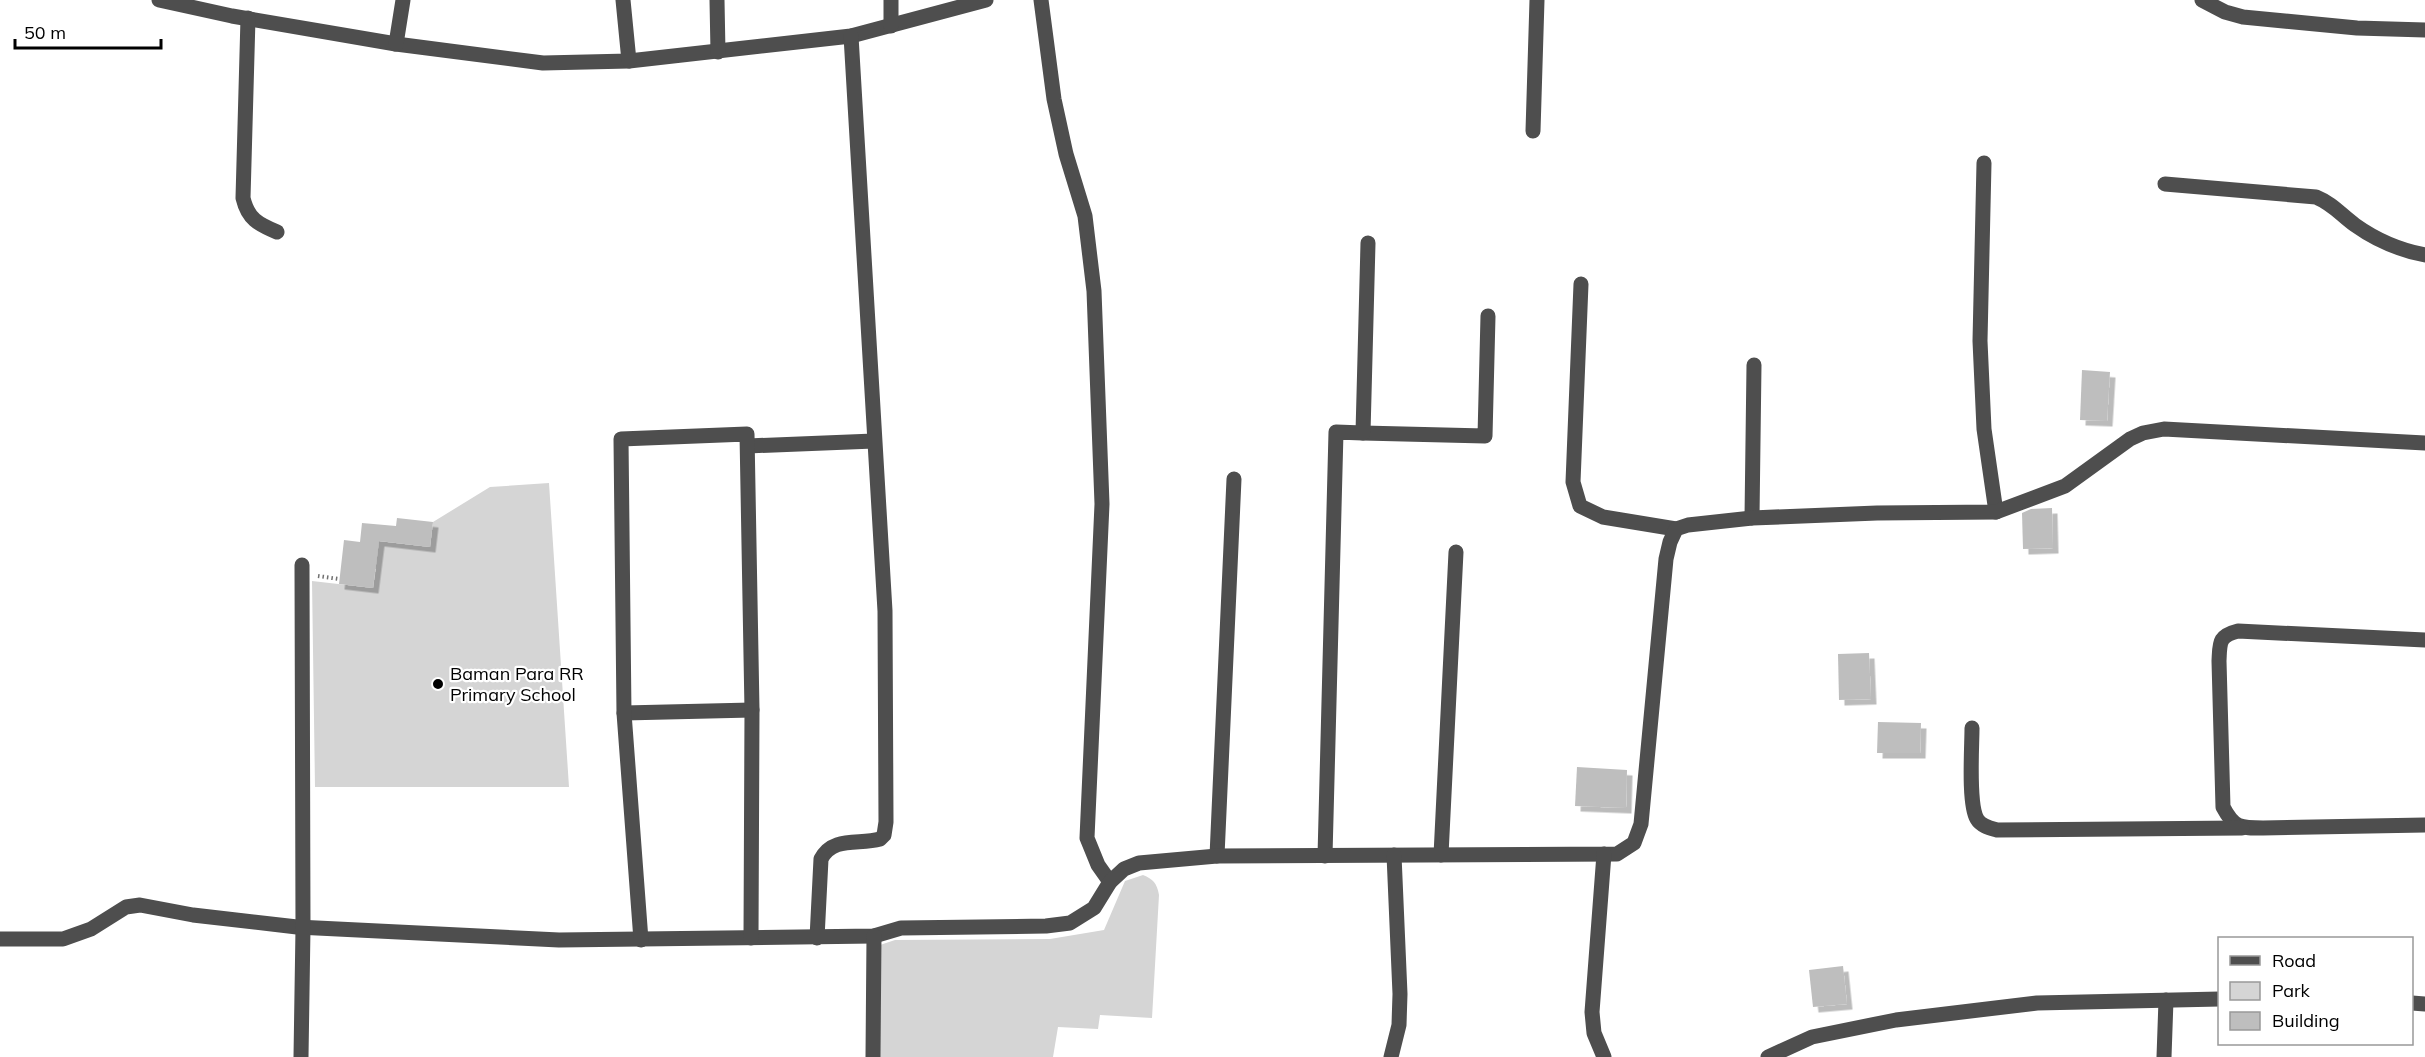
<svg xmlns="http://www.w3.org/2000/svg" width="2425" height="1057" font-family="Mulish,sans-serif">
	<style>
		.green { fill: #d5d5d5 }
		.building { fill: #bebebe; filter: url(#shadow) }
		.lines { fill: none; stroke-linecap: round; stroke-linejoin: round }
		.path { stroke: #707070; stroke-width: 4; stroke-dasharray: 1.5 3; stroke-linecap: butt }
		.minor { stroke: #4e4e4e; stroke-width: 15 }
		.poi-dot { fill: #000; stroke: #fff; stroke-width: 2 }
		.labels { text-anchor: middle; stroke-width: 4.5; stroke-linejoin: round; paint-order: stroke }
		.poi-label { font-size: 18px; fill: #000; stroke: #fff; text-anchor: start }
	</style>
	<defs>
		<filter id="shadow"><feDropShadow dx="5.5" dy="5.5" stdDeviation="0" flood-color="#0004"/></filter>
	</defs>
	<rect width="100%" height="100%" fill="#fff"/>
	<g class="green">
		<path d="M549,483L569,787H315L312,581L373,588L376,569L366,568L369,540L430,547L433,522L490,487Z"/>
		<path d="M1143,875C1153,879 1157,883 1159,895L1152,1018L1100,1015L1098,1029L1058,1027L1053,1057H879L880,945L895,940L1050,939L1104,930L1125,881Z"/>
	</g>
	<g class="building">
		<path d="M2082,370L2110,372L2107,421L2080,420Z"/>
		<path d="M2052,508L2053,548L2023,549L2022,513L2031,509Z"/>
		<path d="M397,518L433,522L430,547L379,541L373,588L339,584L344,540L360,542L362,523L396,526Z"/>
		<path d="M1869,653L1871,699L1839,700L1838,654Z"/>
		<path d="M1878,722L1921,723L1920,753H1877Z"/>
		<path d="M1577,767L1627,770L1626,808L1575,806Z"/>
		<path d="M1843,966L1847,1004L1813,1007L1809,970Z"/>
	</g>
	<g class="lines">
		<path class="path" d="M318,576L339,579"/>
		<g class="minor">
			<path d="M159,0L232,16L396,44L543,63L629,61L851,36L986,0"/>
			<path d="M623,0L629,61"/>
			<path d="M717,0L718,52"/>
			<path d="M891,0V26"/>
			<path d="M1041,0L1054,99L1066,154L1085,216L1094,291L1102,504L1087,838L1098,865L1110,882"/>
			<path d="M2202,0L2225,12L2243,17L2357,28L2425,30"/>
			<path d="M248,18L243,198C248,219 258,224 277,232"/>
			<path d="M396,44L403,0"/>
			<path d="M1533,131L1537,0"/>
			<path d="M1984,163L1980,341L1984,429L1996,512"/>
			<path d="M2165,184L2316,197C2333,204 2340,214 2355,225C2376,240 2399,250 2425,255"/>
			<path d="M1581,284L1573,482L1580,506L1603,517L1676,529"/>
			<path d="M1363,433L1485,436L1488,316"/>
			<path d="M748,446L874,441"/>
			<path d="M1752,518L1754,365"/>
			<path d="M2425,640L2238,631C2218,636 2220,643 2219,661L2223,807C2234,828 2240,828 2263,828L2425,825"/>
			<path d="M624,713L752,710"/>
			<path d="M1972,728C1972,747 1968,804 1977,819C1981,826 1990,828 1997,830L2242,828"/>
			<path d="M1441,855L1456,552"/>
			<path d="M1217,856L1234,479"/>
			<path d="M1325,856L1336,432L1363,433L1368,243"/>
			<path d="M817,938L821,859C833,836 859,845 880,839L884,835L886,822L885,611L851,36"/>
			<path d="M0,939H63L91,929L126,907L140,905L193,915L297,927L559,940L874,936L901,928L1046,926L1070,923L1094,908L1110,882L1124,869L1139,863L1217,856L1617,854L1634,843L1641,824L1666,559L1670,542L1676,529L1688,525L1752,518L1877,513L1996,512L2065,486L2130,439L2143,433L2164,429L2425,443"/>
			<path d="M641,940L624,713L621,439L747,434L752,710L751,938"/>
			<path d="M2412,1003L2425,1004"/>
			<path d="M301,1057L303,928L302,565"/>
			<path d="M873,1057L874,936"/>
			<path d="M1391,1057L1399,1025L1400,994L1394,855"/>
			<path d="M1604,1057L1594,1033L1592,1012L1604,854"/>
			<path d="M1768,1057L1812,1037L1896,1020L2037,1003L2220,999"/>
			<path d="M2164,1057L2166,1000"/>
		</g>
	</g>
	<circle class="poi-dot" cx="438" cy="684" r="6"/>
	<g class="labels">
		<g class="poi-label">
			<text x="450" y="680">Baman Para RR<tspan x="450" dy="21">Primary School</tspan></text>
		</g>
	</g>
	<rect x="2218" y="937" width="195" height="108" fill="#ffffff" stroke="#999999" stroke-width="1.5"/>
	<rect x="2230" y="956" width="30" height="9" fill="#4e4e4e" stroke="#999999" stroke-width="1.5"/>
	<text x="2272" y="967" font-size="18" fill="#000000">Road</text>
	<rect x="2230" y="982" width="30" height="18" fill="#d5d5d5" stroke="#999999" stroke-width="1.5"/>
	<text x="2272" y="997" font-size="18" fill="#000000">Park</text>
	<rect x="2230" y="1012" width="30" height="18" fill="#bebebe" stroke="#999999" stroke-width="1.5"/>
	<text x="2272" y="1027" font-size="18" fill="#000000">Building</text>
	<path d="M15 39v9h146v-9" fill="none" stroke="#000000" stroke-width="3"/>
	<text x="24" y="39" font-size="18" fill="#000000" stroke="#ffffff" stroke-width="4.5" paint-order="stroke">50 m</text>
</svg>
